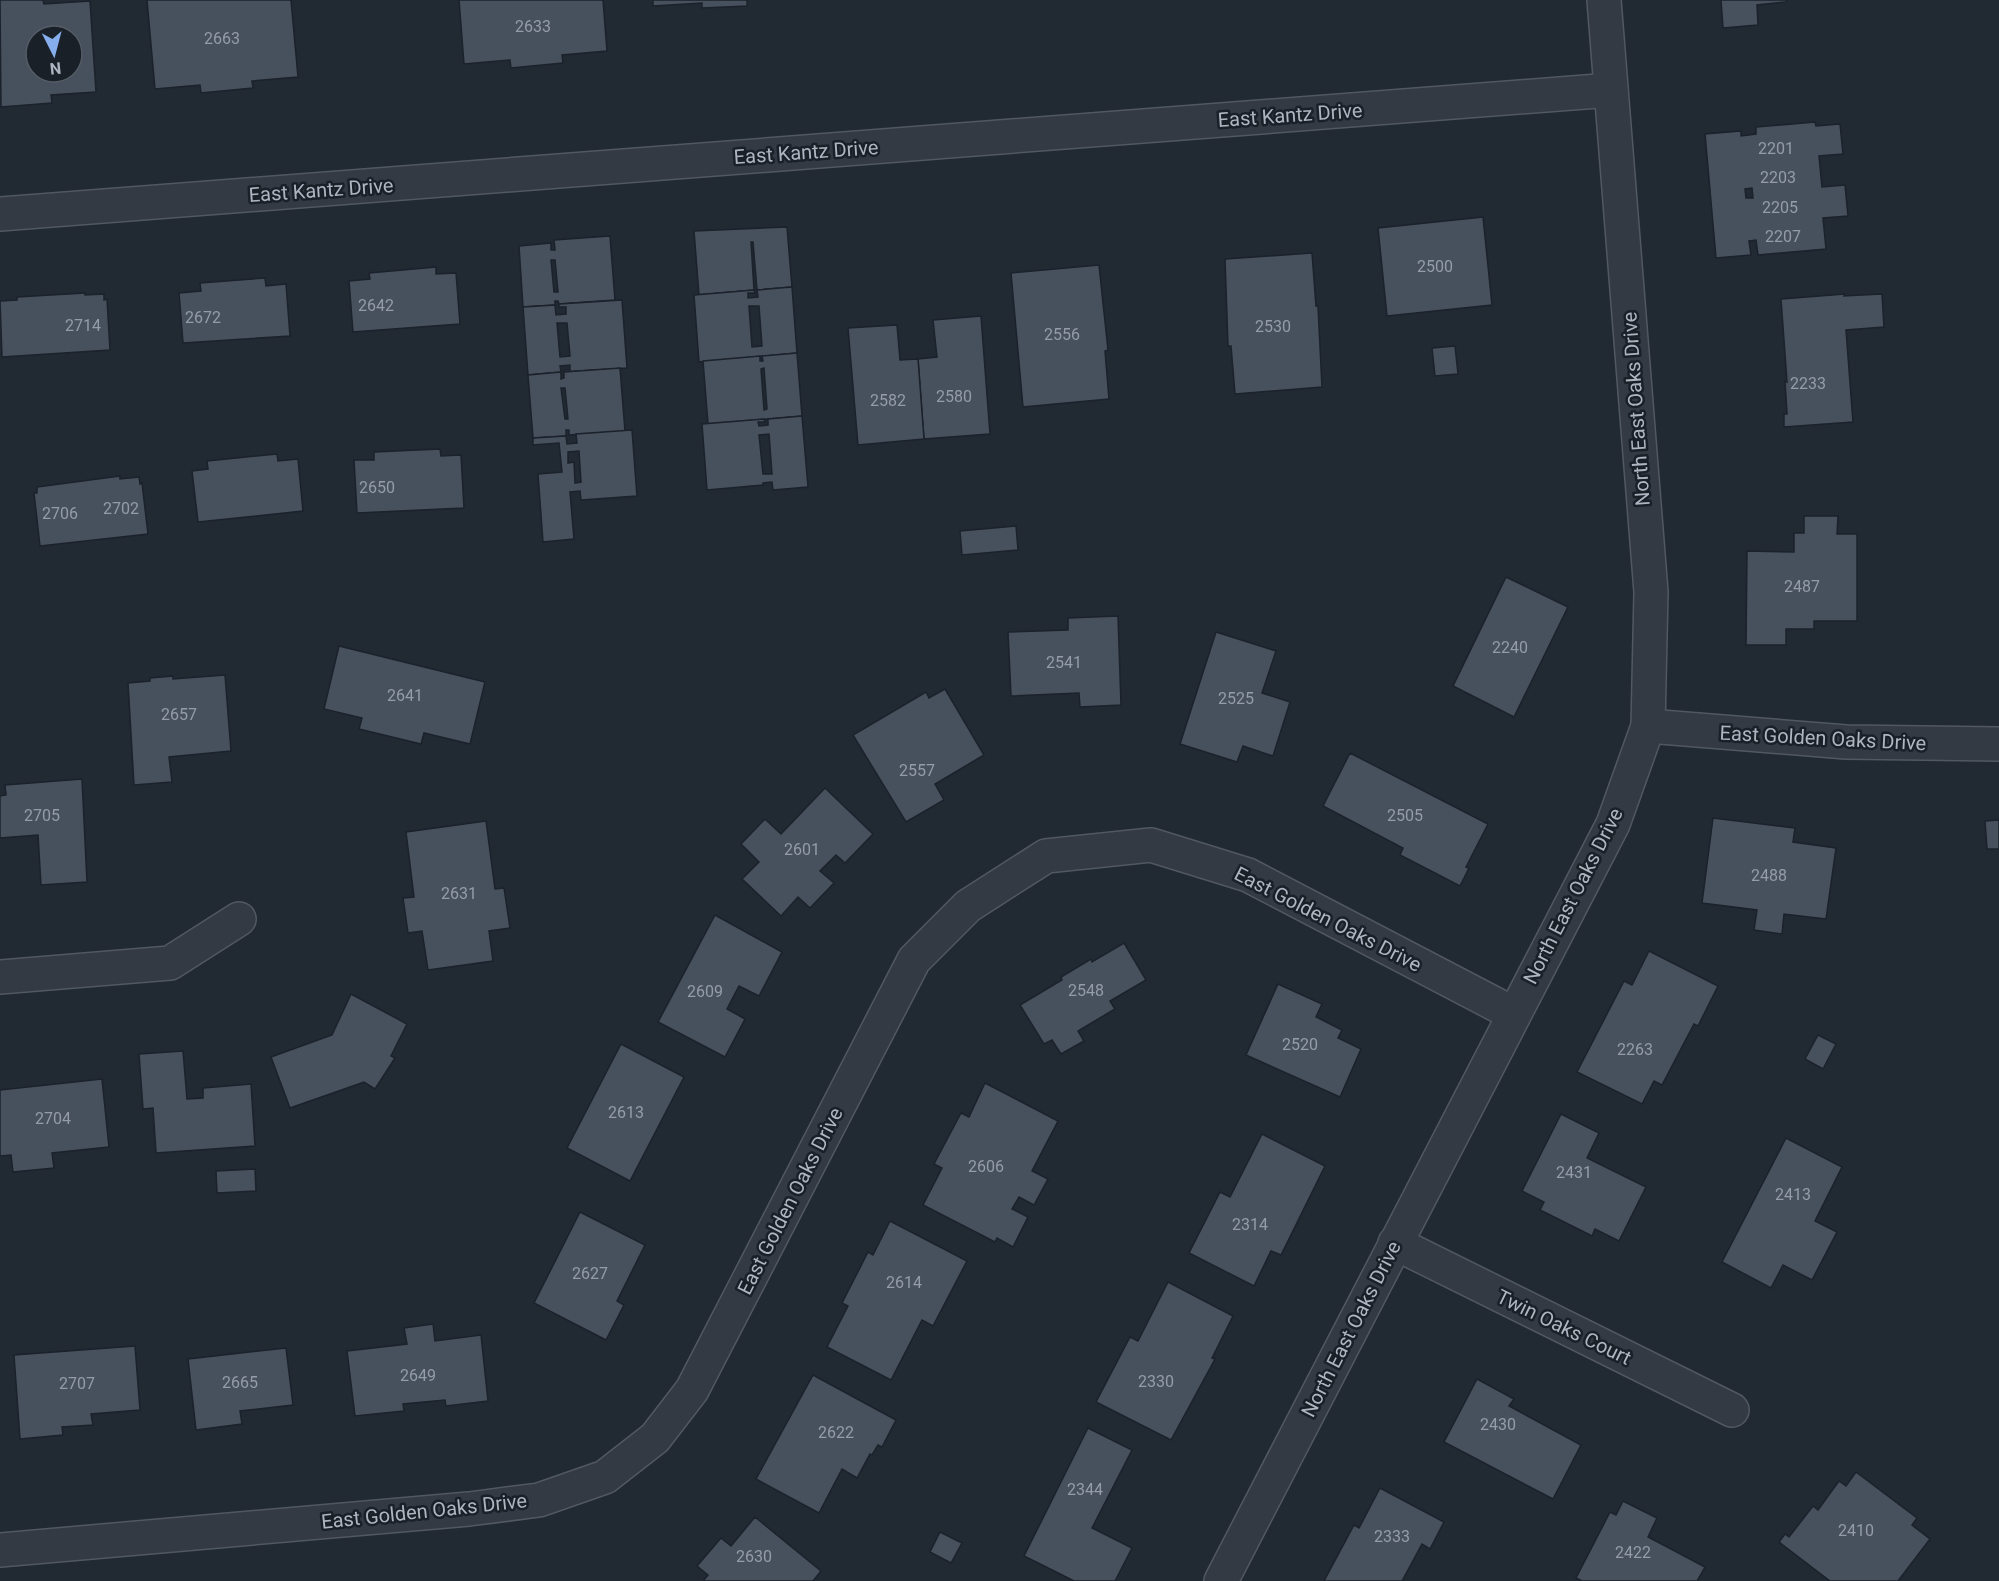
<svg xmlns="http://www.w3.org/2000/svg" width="1999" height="1581" font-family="Roboto,sans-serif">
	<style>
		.building { fill: #47505d; stroke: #1b222b; stroke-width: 1.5; fill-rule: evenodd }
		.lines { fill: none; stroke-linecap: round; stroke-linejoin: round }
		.minor-casing { stroke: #515862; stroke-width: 36 }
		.minor { stroke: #343a44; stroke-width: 33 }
		.labels { text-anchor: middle; stroke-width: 5; stroke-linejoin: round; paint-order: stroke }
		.number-label { font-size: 16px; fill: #949ca8 }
		.street-label { font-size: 20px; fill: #aeb5c1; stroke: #192028 }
	</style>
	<rect width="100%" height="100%" fill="#212933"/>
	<g class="building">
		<path d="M0,0H43L44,4L90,1L96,92L51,95L52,103L1,107ZM36,36H72V72H36Z"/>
		<path d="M147,0H291L298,77L252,81L253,88L201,93L200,85L155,89Z"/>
		<path d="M459,0H603L607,51L562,55L563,63L511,68L510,60L464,64Z"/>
		<path d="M653,0H747V6L702,8V3L653,6Z"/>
		<path d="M1721,0H1787L1786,2L1757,5L1758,25L1723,28Z"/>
		<path d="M1815,122L1816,126L1840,124L1843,154L1819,156L1822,187L1845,185L1848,216L1823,218L1826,249L1758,255L1756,240L1749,241L1751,255L1716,258L1705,134L1741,131V136L1756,134V127ZM1752,188L1753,198H1746L1745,189Z"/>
		<path d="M1483,217L1492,305L1387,316L1378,228Z"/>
		<path d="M787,227L792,287L757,290L753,242H751L754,290L699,295L694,231Z"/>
		<path d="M610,236L615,300L559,304L558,301H555V305L523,307L519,246L551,243V250H555L554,240ZM551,260H555L558,292H554Z"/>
		<path d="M1312,253L1316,306H1318L1322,387L1235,394L1231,346H1228L1225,259Z"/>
		<path d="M1099,265L1108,350L1105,351L1109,399L1023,407L1011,273Z"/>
		<path d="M436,267V274L456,273L460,324L353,332L349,281L370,279L369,273Z"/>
		<path d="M265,278L266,286L286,284L290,336L183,343L179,293L201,291L200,283Z"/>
		<path d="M792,287L797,353L699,362L694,295L754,290L755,293H748V298L758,297L757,290ZM749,306H759L762,346L752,347Z"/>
		<path d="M85,293V295L104,294V300L107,299L110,350L2,357L0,301L17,300V297Z"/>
		<path d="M1845,294L1844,296L1882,294L1884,327L1846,330L1853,422L1784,427V414H1787L1785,381L1787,382L1781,299Z"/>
		<path d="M622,300L627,368L564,372V370H570V365L560,366L561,372L528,375L523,307L555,305L556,315L566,314V307H559V304ZM557,323H567L570,356L560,357Z"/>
		<path d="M981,316L990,434L924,439L918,359L937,357L933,320Z"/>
		<path d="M897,325L900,360L918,359L924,439L858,445L848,328Z"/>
		<path d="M1455,346L1458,374L1435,376L1432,348Z"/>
		<path d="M797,353L802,416L708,424L703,361L760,356V361H763L762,356ZM764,368L767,409L764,410L761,369Z"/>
		<path d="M620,368L625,431L569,435V430H566V436L533,438L528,375L561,372V379L564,378V372ZM561,388H565L568,419H565Z"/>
		<path d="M802,416L808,487L773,490L772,482L763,483V485L707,490L702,424L764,419L765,422H758L759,426L768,425V419ZM769,434L772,474H763L759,435Z"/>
		<path d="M632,430L637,496L581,500L580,491L570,492L574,539L543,542L538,474L562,472L559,443L533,445V438L566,436L567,444L577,443L576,434ZM579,451L581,482L575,483L574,462L568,463V452Z"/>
		<path d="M440,449L441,456L461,455L464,508L357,513L354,460H374V452Z"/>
		<path d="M277,454L278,461L298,459L303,511L198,522L192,471L208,469L207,461Z"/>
		<path d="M120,476V479L139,477L140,484L142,483L148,534L40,546L34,493H37V487Z"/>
		<path d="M1804,516H1838L1837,534H1857V621H1814V629H1786V645H1746L1747,551L1794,552V533H1804Z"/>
		<path d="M1016,526L1018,550L962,555L960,531Z"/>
		<path d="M1506,577L1568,607L1514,717L1453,686Z"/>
		<path d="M1118,616L1121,705L1080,707L1079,693L1011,696L1008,632L1068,630V618Z"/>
		<path d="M1216,632L1276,651L1262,693L1290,702L1273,756L1243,746L1237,762L1180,744Z"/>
		<path d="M339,646L485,682L470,744L424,733L421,744L359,729L362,718L324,709Z"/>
		<path d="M225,675L231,751L169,757L172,782L134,785L128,683L150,681V678L173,676V679Z"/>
		<path d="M945,689L984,755L935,784L944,800L906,822L853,735L926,692L929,698Z"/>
		<path d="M1350,753L1488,824L1466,867L1469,868L1460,886L1400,855L1403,848L1323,806Z"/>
		<path d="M82,779L87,882L41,885L38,835L0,838V796L6,795L5,785Z"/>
		<path d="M825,788L873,834L845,863L836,855L820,871L834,883L810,908L798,897L781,916L742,879L759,862L741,844L765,819L781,834Z"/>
		<path d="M1713,818L1795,828L1793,842L1836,848L1826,919L1784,914L1782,934L1754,930L1757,910L1702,903Z"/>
		<path d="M1999,820V849H1987L1985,821Z"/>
		<path d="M486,821L495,889L504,888L510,928L489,931L493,961L428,970L422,931L408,933L403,898L414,897L406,832Z"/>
		<path d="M715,915L782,952L759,996L739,986L727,1009L745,1019L725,1057L658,1022Z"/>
		<path d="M1124,943L1146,980L1110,1001L1115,1009L1078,1031L1084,1041L1061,1054L1052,1040L1044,1044L1020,1005L1062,980L1061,977L1091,959L1092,962Z"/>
		<path d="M1649,951L1718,986L1698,1026L1694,1024L1662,1085L1654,1081L1642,1104L1577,1072L1624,981L1632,985Z"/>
		<path d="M1278,984L1322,1004L1316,1017L1342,1030L1338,1038L1361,1049L1340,1097L1246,1055Z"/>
		<path d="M351,994L407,1024L391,1056L395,1058L375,1089L364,1082L290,1108L271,1057L332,1035Z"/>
		<path d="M1818,1035L1836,1044L1823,1069L1805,1059Z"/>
		<path d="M621,1044L684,1077L630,1181L567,1148Z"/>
		<path d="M183,1051L187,1099L203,1098V1088L251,1084L255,1146L156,1153L153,1108L143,1109L139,1054Z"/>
		<path d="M102,1079L109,1147L52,1153L54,1168L13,1172L11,1155L0,1156V1090Z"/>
		<path d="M985,1083L1058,1121L1032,1171L1048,1179L1034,1205L1019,1197L1012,1209L1028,1217L1013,1247L997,1238L995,1242L923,1205L942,1168L934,1164L961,1113L969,1117Z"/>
		<path d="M1561,1114L1599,1133L1587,1158L1646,1187L1619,1241L1595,1229L1592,1236L1540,1210L1544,1202L1522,1191Z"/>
		<path d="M1262,1134L1325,1166L1281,1255L1271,1251L1254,1286L1189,1253L1220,1192L1230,1197Z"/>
		<path d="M1786,1138L1842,1167L1815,1221L1837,1232L1812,1280L1783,1265L1771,1288L1722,1262Z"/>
		<path d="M255,1169L256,1191L217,1193L216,1171Z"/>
		<path d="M580,1212L645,1245L617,1301L624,1305L606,1340L534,1303Z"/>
		<path d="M890,1221L967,1261L933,1326L922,1320L891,1380L827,1347L848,1306L842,1303L868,1252L873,1255Z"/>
		<path d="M1168,1282L1233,1316L1212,1358L1215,1359L1171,1440L1096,1402L1130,1337L1138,1341Z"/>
		<path d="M433,1324L435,1341L481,1335L488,1401L446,1406L445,1400L403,1404L404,1411L355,1416L347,1351L407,1344L404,1328Z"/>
		<path d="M135,1346L140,1410L91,1414L93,1425L62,1427L63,1435L20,1439L14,1355Z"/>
		<path d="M286,1348L293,1405L240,1411L242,1424L196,1430L188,1359Z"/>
		<path d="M813,1375L896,1420L882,1447L878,1445L872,1455L870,1454L857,1478L842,1469L819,1513L756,1479Z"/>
		<path d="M1477,1379L1514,1399L1509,1406L1581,1445L1553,1499L1444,1442Z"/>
		<path d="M1088,1428L1132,1450L1092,1528L1132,1548L1115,1581H1074L1024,1556Z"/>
		<path d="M1856,1472L1917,1518L1912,1525L1930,1539L1898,1581H1830L1779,1542L1785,1534L1789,1537L1813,1506L1818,1510L1839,1481L1846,1486Z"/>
		<path d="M1380,1488L1444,1522L1430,1549L1422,1544L1402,1581H1324L1354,1525L1359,1528Z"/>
		<path d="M1623,1501L1657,1518L1648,1537L1705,1567L1697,1581H1582L1576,1578L1610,1512L1616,1515Z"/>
		<path d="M755,1517L821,1571L813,1581H703L708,1575L697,1566L721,1538L731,1546Z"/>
		<path d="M940,1532L962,1543L951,1563L930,1552Z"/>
	</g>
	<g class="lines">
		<defs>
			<g id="minor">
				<path d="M0,214L1611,90"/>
				<path d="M1648,726L1846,742L1999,744"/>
				<path d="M0,977L170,963L239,919"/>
				<path d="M1395,1243L1732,1410"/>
				<path d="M0,1550L469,1509L539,1500L605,1477L655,1438L692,1390L914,960L968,906L1046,856L1151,845L1248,875L1514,1014"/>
				<path d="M1221,1581L1613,824L1648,726L1651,592L1604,0"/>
			</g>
		</defs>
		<use href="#minor" class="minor-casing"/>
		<use href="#minor" class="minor"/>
	</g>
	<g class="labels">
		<g class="number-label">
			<text x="533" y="32">2633</text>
			<text x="222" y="44">2663</text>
			<text x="1776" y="154">2201</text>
			<text x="1778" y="183">2203</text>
			<text x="1780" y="213">2205</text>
			<text x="1783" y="242">2207</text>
			<text x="1435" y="272">2500</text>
			<text x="376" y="311">2642</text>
			<text x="203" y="323">2672</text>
			<text x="83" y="331">2714</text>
			<text x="1273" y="332">2530</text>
			<text x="1062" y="340">2556</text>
			<text x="1808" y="389">2233</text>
			<text x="954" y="402">2580</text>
			<text x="888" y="406">2582</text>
			<text x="377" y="493">2650</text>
			<text x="121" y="514">2702</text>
			<text x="60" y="519">2706</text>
			<text x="1802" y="592">2487</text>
			<text x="1510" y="653">2240</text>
			<text x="1064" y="668">2541</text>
			<text x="405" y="701">2641</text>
			<text x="1236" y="704">2525</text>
			<text x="179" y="720">2657</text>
			<text x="917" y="776">2557</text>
			<text x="42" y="821">2705</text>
			<text x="1405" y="821">2505</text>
			<text x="802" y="855">2601</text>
			<text x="1769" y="881">2488</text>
			<text x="459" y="899">2631</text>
			<text x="1086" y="996">2548</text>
			<text x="705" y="997">2609</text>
			<text x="1300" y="1050">2520</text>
			<text x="1635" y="1055">2263</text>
			<text x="626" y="1118">2613</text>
			<text x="53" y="1124">2704</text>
			<text x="986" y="1172">2606</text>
			<text x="1574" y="1178">2431</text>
			<text x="1793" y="1200">2413</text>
			<text x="1250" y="1230">2314</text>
			<text x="590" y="1279">2627</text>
			<text x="904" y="1288">2614</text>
			<text x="418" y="1381">2649</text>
			<text x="1156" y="1387">2330</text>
			<text x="240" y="1388">2665</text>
			<text x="77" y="1389">2707</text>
			<text x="1498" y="1430">2430</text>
			<text x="836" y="1438">2622</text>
			<text x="1085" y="1495">2344</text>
			<text x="1856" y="1536">2410</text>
			<text x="1392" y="1542">2333</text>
			<text x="1633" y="1558">2422</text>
			<text x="754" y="1562">2630</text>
		</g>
		<g class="street-label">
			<text transform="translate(1290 115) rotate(-4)" y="7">East Kantz Drive</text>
			<text transform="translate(806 152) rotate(-4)" y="7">East Kantz Drive</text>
			<text transform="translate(321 190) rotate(-4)" y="7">East Kantz Drive</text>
			<text transform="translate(1636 409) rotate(-94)" y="7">North East Oaks Drive</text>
			<text transform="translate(1823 738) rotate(3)" y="7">East Golden Oaks Drive</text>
			<text transform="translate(1573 896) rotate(-63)" y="7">North East Oaks Drive</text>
			<text transform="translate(1328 919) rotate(27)" y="7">East Golden Oaks Drive</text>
			<text transform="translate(790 1201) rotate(-63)" y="7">East Golden Oaks Drive</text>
			<text transform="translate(1564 1327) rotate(26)" y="7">Twin Oaks Court</text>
			<text transform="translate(1351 1329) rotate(-63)" y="7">North East Oaks Drive</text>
			<text transform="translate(424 1511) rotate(-6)" y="7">East Golden Oaks Drive</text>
		</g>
	</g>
	<g transform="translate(54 54) rotate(174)"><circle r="28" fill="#192028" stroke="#555c65" stroke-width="1.5"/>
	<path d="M0-4.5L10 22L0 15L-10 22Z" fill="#86aeed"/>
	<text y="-9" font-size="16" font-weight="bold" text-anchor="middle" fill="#aeb5c1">N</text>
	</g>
</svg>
